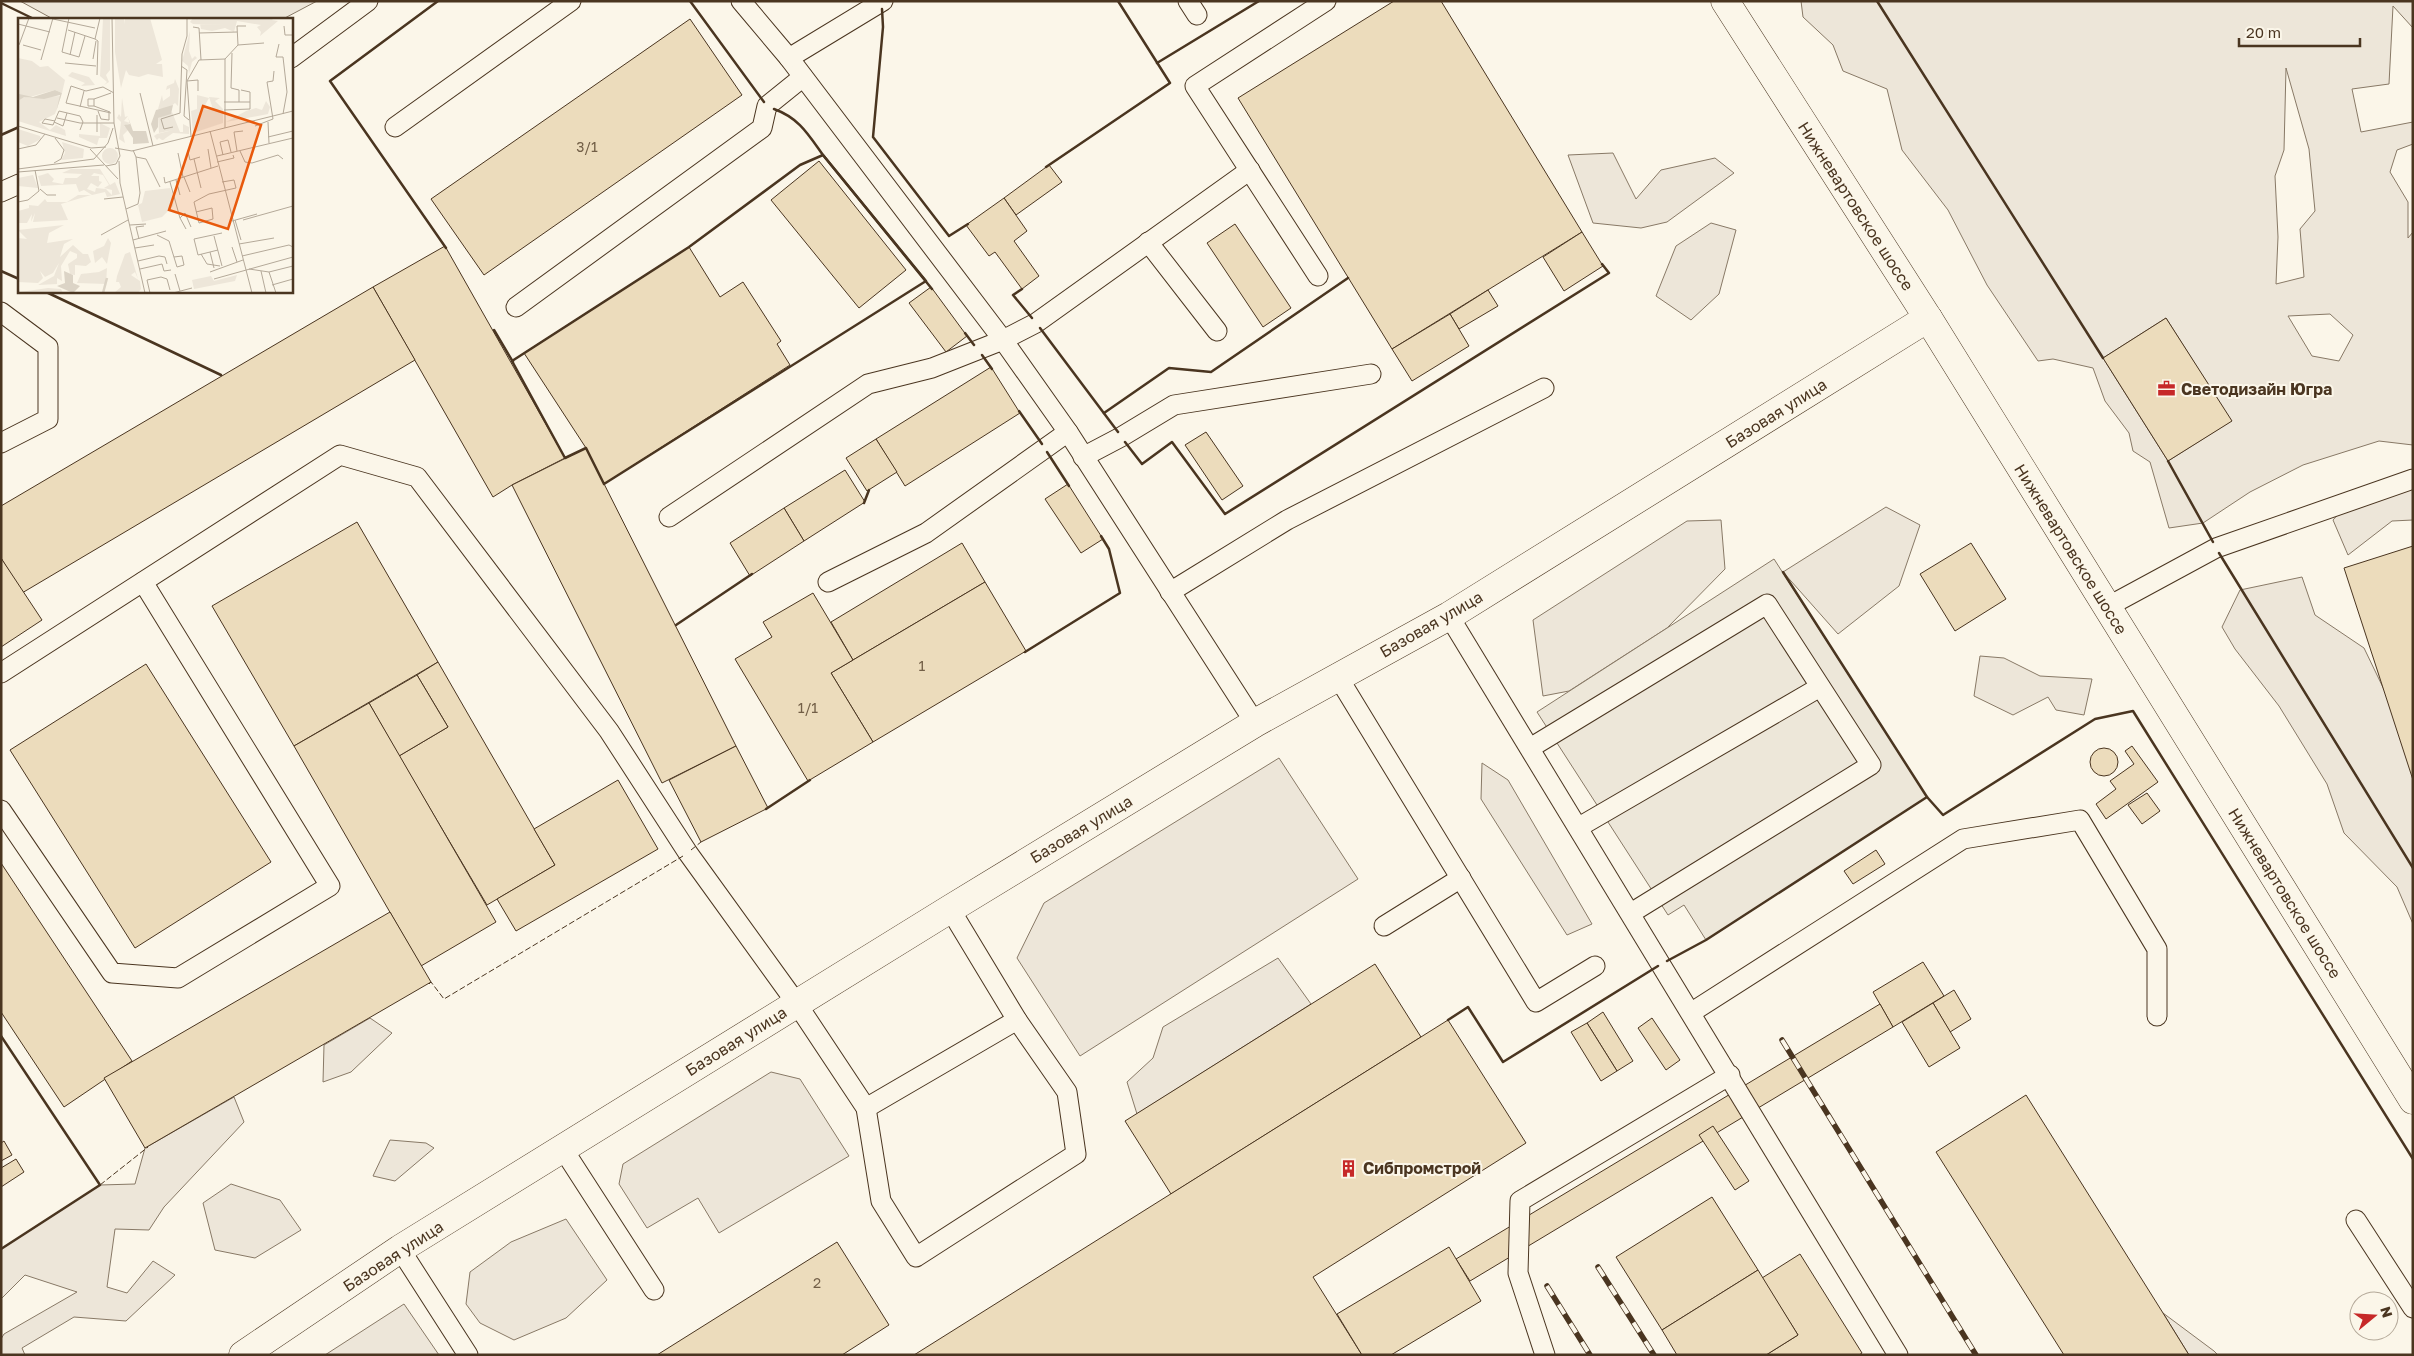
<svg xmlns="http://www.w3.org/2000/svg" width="2414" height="1356" font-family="'Golos Text',sans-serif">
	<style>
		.green { fill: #ede6d9; stroke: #887966; fill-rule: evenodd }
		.parking { fill: #ede7d9; stroke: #887966 }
		.building { fill: #ecdcbc; stroke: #4a3520 }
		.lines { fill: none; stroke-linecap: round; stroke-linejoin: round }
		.service-casing { stroke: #4a3520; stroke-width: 21 }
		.minor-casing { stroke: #4a3520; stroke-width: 29 }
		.tertiary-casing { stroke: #4a3520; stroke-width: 29 }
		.service { stroke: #fbf6e9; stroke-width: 19 }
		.minor { stroke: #fbf6e9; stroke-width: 28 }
		.tertiary { stroke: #fbf6e9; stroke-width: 28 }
		.rail-casing { stroke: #4a3520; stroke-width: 5.5 }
		.rail { stroke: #fbf6e9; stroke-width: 4; stroke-dasharray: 11; stroke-linecap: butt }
		.fence { stroke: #4a3520; stroke-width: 1; stroke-dasharray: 6 2.5; stroke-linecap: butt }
		.wall { stroke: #4a3520; stroke-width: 2.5 }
		.labels { text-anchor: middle; stroke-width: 4; stroke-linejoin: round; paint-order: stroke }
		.number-label { font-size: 14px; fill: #725f47 }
		.street-label { font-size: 16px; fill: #4a3520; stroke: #fbf6e9 }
		.poi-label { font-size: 16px; font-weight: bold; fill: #4a3520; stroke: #fbf6e9; text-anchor: start }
		.inset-river { fill: none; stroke: #dcd4c6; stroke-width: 2.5 }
		.inset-road { fill: none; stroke: #b4a999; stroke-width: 1 }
		.view { fill: #e8590c; fill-opacity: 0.15; stroke: #e8590c; stroke-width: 2.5 }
		.inset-edge { fill: none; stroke: #4a3520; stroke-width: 2.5 }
	</style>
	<rect width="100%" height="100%" fill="#fbf6e9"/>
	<g class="green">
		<path d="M20,1H317L283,19H53Z"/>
		<path d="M1801,1H2413V28L2393,6L2389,84L2352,89L2361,132L2413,122V144L2397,150L2390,172L2408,202V238L2413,232V445L2379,441L2303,465L2250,492L2203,523L2169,528L2150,462L2133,451L2129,433L2105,401L2093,368L2053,359L2038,361L1987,285L1948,210L1902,150L1887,89L1843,71L1833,45L1803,17ZM2286,68L2309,149L2315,211L2300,229L2304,277L2276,284L2278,237L2275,176L2284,150ZM2330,314L2353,335L2339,361L2312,356L2288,316ZM2166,318L2231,421L2168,461L2103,358Z"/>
		<path d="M1613,153L1636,199L1661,170L1715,158L1734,173L1667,222L1641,228L1593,223L1568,155Z"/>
		<path d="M1711,223L1736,230L1719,294L1691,320L1656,296L1676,246Z"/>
		<path d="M2413,472V520L2392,521L2348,555L2333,520L2360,490Z"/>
		<path d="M1886,507L1920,525L1899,586L1838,634L1783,572Z"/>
		<path d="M1721,520L1725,569L1667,628L1569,691L1543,696L1533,620L1687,521Z"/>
		<path d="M2302,577L2315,615L2364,648L2391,704L2413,774V924L2397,887L2344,833L2327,784L2279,706L2235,649L2222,627L2240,590Z"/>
		<path d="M1980,656L2004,658L2040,676L2092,679L2084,715L2056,710L2048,697L2013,715L1974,696Z"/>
		<path d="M1279,758L1358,879L1080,1056L1017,958L1044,903Z"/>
		<path d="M1482,763L1508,780L1592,924L1567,935L1481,799Z"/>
		<path d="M1278,958L1311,1004L1137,1114L1127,1082L1153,1058L1163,1027Z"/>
		<path d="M370,1018L392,1033L351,1072L323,1082L324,1045Z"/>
		<path d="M771,1072L800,1079L849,1156L719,1233L698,1198L647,1228L619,1184L623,1164Z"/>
		<path d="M234,1097L244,1122L164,1207L149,1230L115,1229L107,1287L127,1293L153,1261L175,1275L126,1321L74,1317L22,1348L25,1355H1V1339L4,1334L77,1292L25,1275L1,1299V1249L100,1185L135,1184L145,1148Z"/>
		<path d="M390,1140L426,1143L434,1148L395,1181L373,1176Z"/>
		<path d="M231,1184L280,1200L301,1230L255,1258L215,1250L203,1203Z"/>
		<path d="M566,1219L607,1280L566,1318L514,1340L480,1323L466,1304L470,1272L511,1242Z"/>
		<path d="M404,1304L439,1355H325Z"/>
		<path d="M2163,1313L2214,1351L2218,1355H2189Z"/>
	</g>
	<path class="parking" d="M1774,559L1927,797L1706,940L1684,905L1668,915L1537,712Z"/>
	<g class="building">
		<path d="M1394,1H1441L1582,232L1392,349L1238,98Z"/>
		<path d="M690,19L742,95L484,275L431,199Z"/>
		<path d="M819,161L906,270L859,308L771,200Z"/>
		<path d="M1049,165L1062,182L1016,215L1004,198Z"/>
		<path d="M1004,198L1027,231L1014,241L1039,276L1022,289L995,252L989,256L966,225Z"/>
		<path d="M1235,224L1291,308L1263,327L1207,243Z"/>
		<path d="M1582,232L1603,266L1564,291L1543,257Z"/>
		<path d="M445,246L565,458L512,485L493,497L373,287Z"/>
		<path d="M689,247L720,297L743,282L781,341L777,344L790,365L604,484L586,448L524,353Z"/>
		<path d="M373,287L415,360L22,593L1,558V506Z"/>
		<path d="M931,287L967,336L946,352L909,303Z"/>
		<path d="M1488,290L1498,306L1459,329L1450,314Z"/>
		<path d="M1450,314L1469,346L1412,381L1392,349Z"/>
		<path d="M2166,318L2232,421L2168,461L2103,358Z"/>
		<path d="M991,367L1020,413L905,486L876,439Z"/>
		<path d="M1206,432L1243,486L1222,500L1185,445Z"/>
		<path d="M876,439L897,472L867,491L846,458Z"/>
		<path d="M586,448L736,746L662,783L512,485Z"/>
		<path d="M845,470L865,502L804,541L784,508Z"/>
		<path d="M1068,484L1103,539L1081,553L1045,499Z"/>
		<path d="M784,508L804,541L750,576L730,543Z"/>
		<path d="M357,522L438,662L294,746L212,606Z"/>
		<path d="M962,543L985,582L853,660L831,622Z"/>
		<path d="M1971,543L2006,599L1955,631L1920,574Z"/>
		<path d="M2413,546V780L2344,568Z"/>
		<path d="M1,558L42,620L1,647Z"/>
		<path d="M985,582L1026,651L873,742L831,673Z"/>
		<path d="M813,593L853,660L831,673L873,742L808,781L735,659L772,637L763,622Z"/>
		<path d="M438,662L555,865L487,905L399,756L448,727L417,675Z"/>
		<path d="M146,664L271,862L135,948L10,750Z"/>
		<path d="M417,675L448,727L399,756L369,703Z"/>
		<path d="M369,703L496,922L421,966L294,746Z"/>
		<path d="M736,746L768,808L701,842L669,780Z"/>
		<path d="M2132,746L2158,782L2106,819L2096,804L2116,789L2110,781L2134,764L2125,751Z"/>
		<circle cx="2104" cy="762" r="14"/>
		<path d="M618,780L658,849L516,931L497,899L555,865L534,829Z"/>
		<path d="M2147,793L2160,811L2142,824L2128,805Z"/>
		<path d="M1876,850L1885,864L1853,884L1844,871Z"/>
		<path d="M1,863L132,1061L64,1107L1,1012Z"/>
		<path d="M390,912L431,982L145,1148L104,1078Z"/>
		<path d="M1923,962L1944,996L1893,1027L1873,992Z"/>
		<path d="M1375,964L1421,1037L1171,1194L1125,1121Z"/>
		<path d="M1954,990L1971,1019L1950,1032L1933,1003Z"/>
		<path d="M1933,1003L1960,1048L1929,1067L1902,1022Z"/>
		<path d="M1880,1004L1893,1027L1470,1281L1456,1259Z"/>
		<path d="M1603,1012L1633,1061L1617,1071L1587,1023Z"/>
		<path d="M1652,1018L1680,1060L1666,1070L1638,1028Z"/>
		<path d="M1448,1020L1526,1143L1313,1277L1362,1355H914Z"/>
		<path d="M1587,1023L1617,1071L1601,1081L1571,1032Z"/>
		<path d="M2026,1095L2163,1313L2189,1355H2064L1936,1152Z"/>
		<path d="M1713,1126L1749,1181L1735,1190L1699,1135Z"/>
		<path d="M4,1141L12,1155L1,1161V1143Z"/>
		<path d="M16,1159L24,1172L1,1187V1168Z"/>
		<path d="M1712,1197L1758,1270L1662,1330L1616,1257Z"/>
		<path d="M837,1242L889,1325L842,1355H657Z"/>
		<path d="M1449,1247L1481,1301L1391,1355H1362L1337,1314Z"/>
		<path d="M1800,1254L1862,1353L1859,1355H1766L1798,1335L1762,1278Z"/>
		<path d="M1758,1270L1798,1335L1766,1355H1677L1662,1330Z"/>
	</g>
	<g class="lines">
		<defs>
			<g id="service">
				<path d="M741,1L789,58L1003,340L1068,432L1255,723"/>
				<path d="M1188,1L1197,15"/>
				<path d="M291,58L368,1"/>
				<path d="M789,58L883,1"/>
				<path d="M395,127L571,1"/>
				<path d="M1,192L19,184"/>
				<path d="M1148,242L1217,331"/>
				<path d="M1318,276L1195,86L1326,1"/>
				<path d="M516,307L762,128L767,106L803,77"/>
				<path d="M1,312L48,347V419L1,443"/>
				<path d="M1083,457L1121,437L1174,405L1371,374"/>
				<path d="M669,517L868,384L932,368L1003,340L1036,323L1250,170"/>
				<path d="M828,582L926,533L1068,432"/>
				<path d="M1170,592L1287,520L1544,388"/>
				<path d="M2107,607L2216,548L2413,479"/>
				<path d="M1449,616L1898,1355"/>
				<path d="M1,673L340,455L417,477L609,731L688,853L797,1004L866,1108L881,1201L916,1257L1076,1154L1067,1092L1017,1020L950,909"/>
				<path d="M1338,677L1536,1002L1595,966"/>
				<path d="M1530,748L1767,604L1871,765L1631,913"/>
				<path d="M1,810L112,973L178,978L330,886L143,582"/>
				<path d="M1579,827L1820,687"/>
				<path d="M1384,926L1461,878"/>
				<path d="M1692,1012L1963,839L2080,820L2157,949V1016"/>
				<path d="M866,1108L1017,1020"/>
				<path d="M563,1149L654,1290"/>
				<path d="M2356,1220L2413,1308"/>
				<path d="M400,1249L468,1355"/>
				<path d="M1545,1355L1518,1273L1520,1201L1730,1075"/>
			</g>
			<path id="minor" d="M1928,318L2413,1100"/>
			<path id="tertiary" d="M243,1355L400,1249L950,909L1255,723L1449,616L1928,318L1725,1"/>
		</defs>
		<use href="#service" class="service-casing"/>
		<use href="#minor" class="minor-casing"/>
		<use href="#tertiary" class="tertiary-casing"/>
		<use href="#service" class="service"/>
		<use href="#minor" class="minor"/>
		<use href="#tertiary" class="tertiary"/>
		<defs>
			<g id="rail">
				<path d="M1782,1040L1976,1355"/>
				<path d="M1598,1267L1654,1355"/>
				<path d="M1547,1286L1590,1355"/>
			</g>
		</defs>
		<use href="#rail" class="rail-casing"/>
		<use href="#rail" class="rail"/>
		<g class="fence">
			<path d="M691,850L701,842"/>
			<path d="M429,984L431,982L444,999L683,856"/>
			<path d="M100,1185L148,1147"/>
		</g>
		<g class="wall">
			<path d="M438,1L330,81L446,248"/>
			<path d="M690,1L764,102"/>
			<path d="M1877,1L2103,358"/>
			<path d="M1,3L34,19"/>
			<path d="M882,9L883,27L873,137L949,236L968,224"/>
			<path d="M1157,63L1259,1"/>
			<path d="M774,109C799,118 808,134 823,155L932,289"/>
			<path d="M1,135L19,127"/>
			<path d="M823,155L926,281L604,484L586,448L565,458L512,361L689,247L800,165Z"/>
			<path d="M1046,167L1170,83L1118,1"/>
			<path d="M1,271L19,279"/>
			<path d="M1022,289L1013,295L1032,318"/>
			<path d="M44,291L221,375"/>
			<path d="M1040,328L1118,432"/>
			<path d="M494,330L513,362"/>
			<path d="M965,333L974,345"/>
			<path d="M982,355L992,369"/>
			<path d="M1019,411L1042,444"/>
			<path d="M1104,413L1169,368L1211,372L1348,278"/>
			<path d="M1125,442L1142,464L1172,442L1225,514L1609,273L1602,264"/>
			<path d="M1047,452L1069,486"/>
			<path d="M2168,461L2213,542"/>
			<path d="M864,503L869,490"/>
			<path d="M2219,553L2413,868"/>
			<path d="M1783,572L1927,797L1943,815L2095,719L2133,711L2413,1159"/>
			<path d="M676,625L752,574"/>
			<path d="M1025,652L1120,593L1109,549L1101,536"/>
			<path d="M766,809L810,780"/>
			<path d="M1667,961L1706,940L1927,797"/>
			<path d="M1448,1020L1468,1007L1503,1062L1658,966"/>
			<path d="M1,1036L100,1185L1,1249"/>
		</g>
	</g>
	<defs>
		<symbol id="office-bare" viewBox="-9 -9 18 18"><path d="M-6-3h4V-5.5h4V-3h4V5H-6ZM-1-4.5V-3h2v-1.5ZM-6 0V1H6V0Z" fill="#c62828" stroke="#fbf6e9" stroke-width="2.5" paint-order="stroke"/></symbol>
		<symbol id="building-bare" viewBox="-9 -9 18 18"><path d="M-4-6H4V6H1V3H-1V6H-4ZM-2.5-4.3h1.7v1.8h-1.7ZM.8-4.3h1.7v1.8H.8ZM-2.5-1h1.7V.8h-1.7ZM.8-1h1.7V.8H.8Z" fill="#c62828" stroke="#fbf6e9" stroke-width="2.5" paint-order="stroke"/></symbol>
	</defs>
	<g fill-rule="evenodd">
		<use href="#office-bare" x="2154" y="376" width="25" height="25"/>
		<use href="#building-bare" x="1336" y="1156" width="25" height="25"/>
	</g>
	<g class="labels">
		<g class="number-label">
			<text x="587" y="152">3/1</text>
			<text x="922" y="671">1</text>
			<text x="808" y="713">1/1</text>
			<text x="817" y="1288">2</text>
		</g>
		<g class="street-label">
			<text transform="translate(1856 206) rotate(57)" y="6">Нижневартовское шоссе</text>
			<text transform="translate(1776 413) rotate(-32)" y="6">Базовая улица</text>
			<text transform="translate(2071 549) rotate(58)" y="6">Нижневартовское шоссе</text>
			<text transform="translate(1431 624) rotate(-30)" y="6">Базовая улица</text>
			<text transform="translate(1081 829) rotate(-31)" y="6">Базовая улица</text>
			<text transform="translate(2285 893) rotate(58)" y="6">Нижневартовское шоссе</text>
			<text transform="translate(736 1041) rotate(-32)" y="6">Базовая улица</text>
			<text transform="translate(393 1256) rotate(-33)" y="6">Базовая улица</text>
		</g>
		<g class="poi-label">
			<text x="2181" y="395">Светодизайн Югра</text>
			<text x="1363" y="1174">Сибпромстрой</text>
		</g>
	</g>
	<g transform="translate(18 18)">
		<rect width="275" height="275" fill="#fbf6e9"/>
		<path d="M92,0V52L88,57L91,64L86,67L89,64L82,58L85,1ZM97,0H106V6L107,0H132L144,42L138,46H144L145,59L130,56L121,59L111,57L108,52L103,70L97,34ZM175,0H256L254,2L260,3L242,18L243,14L239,9L243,7L219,3L216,14L207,10L194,13L183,11L182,6L210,7L175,6L172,4ZM172,13L171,33L174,41L177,38L179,40L174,44L171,56L170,48L164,43ZM0,40L14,43L22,49L30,48L47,62L44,75L37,72L8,80L43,78L37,96L21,104L32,112L38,107L47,112L48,118L0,103V83L5,78L0,77ZM54,54L71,59L77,67L63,68L67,65L50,58ZM157,61L161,71L160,88L157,85L151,90L140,91L144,77L145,83L152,78V70L148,72L149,68L156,65ZM179,77L191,80L186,89L188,92L195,91L191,79L202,80L197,83L205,91V105L175,115L173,93L179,91ZM104,80L107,99L110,98L106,103L112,105L106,108L111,111L105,117L107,125L101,121L103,104L99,100L101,96L103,99ZM248,83L252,89L250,96L208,104L228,93L238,90L244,92ZM154,94L162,114H165V106L171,109V116L155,115L145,122L156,120L144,122L141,120L139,122L136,118L139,116L155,112L141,115L140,100ZM82,105L92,110L89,120H81L79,127L61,119V116L82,118ZM0,111L22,118L23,121L10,128L0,124ZM44,124L66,131L65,140L43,142L47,135ZM84 138a8 8 0 1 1 16 0a8 8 0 1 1-16 0ZM53,151H82L92,167L97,164L102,176L89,179L87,174L74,177L66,172L61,174L58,166L23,168L20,158L24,157L30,155L36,161L34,164L45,166L47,160H59L64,156L44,155ZM76,155L85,157L91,167L86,170L94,172V177L88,171L78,170L77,174L69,171L73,165L80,169L84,164L81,163V158H73ZM15,157L20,170L0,168V160ZM152,170L156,180L155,188L144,199L124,204L120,187L124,185L127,173ZM60,177H73L43,186L50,202L15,204L17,195L13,204L14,196L9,205H0V193L11,190V187L20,188L27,181L29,184H49ZM46,207L31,215L29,225L55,221L46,226L42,239L55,227L65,236H70L73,244L68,248L57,247V257L52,256L50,246L59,240V236L52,233L43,248L44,263L39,260V266L20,267L36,258L41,245L35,255L27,259L22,253L25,260L20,265L0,264V220L9,221L0,212ZM90,220L93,225L89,246L84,239L77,245L75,233L86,228ZM112,234L120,261L117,254L113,257L122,263L123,271L120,275H96L103,269L101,264H98L99,258L107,236ZM89,250L88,266L59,265L63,256L81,254ZM219,257L217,263L176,271L174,262L193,258L196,263ZM0,267L2,274L30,270L43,271L45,275H0Z" fill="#ede6d9" fill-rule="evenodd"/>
		<path d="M37,72L44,75L38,94L42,77L26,81L6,79L0,83L1,76L15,79ZM155,87L153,96L140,100V109L136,115L133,106L138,92ZM110,99L115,113H128L131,125L115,126V120L106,107L112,106ZM46,253L55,257V265L62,268L55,275L39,268L47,265Z" fill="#dcd4c6"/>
		<path class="inset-river" d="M85,275L89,260"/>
		<path class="inset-road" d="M51,0L44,34L61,39L67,18M35,1L77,10M0,6L32,14M266,8L267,17H275M175,9L181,10L183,42M50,12L77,21M181,15L219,14M261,26L258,39H265L269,74L265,96M1,27L11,0M5,27L23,32M220,27L219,8H228M214,35L213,70L221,72V84M52,37L57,14M75,41L78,23M23,42L35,0M47,45L78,48M163,48L169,52L166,98L171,102M79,57L80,23L77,21L82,0M169,63L180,62V73M122,75L135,128M206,84H232M76,88H70V81H76M62,89L66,73M206,92L232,91V74L223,72M80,93L83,101L91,102V95M92,94L76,88V81L93,75M93,95L48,85L53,68L68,73L85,69L96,75M79,97V114M39,100L62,105H96M37,103L27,101L24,105L35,107L41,93L62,98L65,104L62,112M36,104L45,108L49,95M250,104L251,125M0,108L73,130L88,129M237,108L255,101L249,64L255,63L256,53M155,109L146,111L143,101L162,95L164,36L169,18V0M207,110V41L220,27L246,25M192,113L234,275M173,118L169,63L181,42L207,41M250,119L275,113M97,130L114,133L275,93M0,131L18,127L27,116M72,131L100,161M190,131L193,150M115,132L118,139L128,141L142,169M219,133L216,114L225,113M222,133L227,144L234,145L260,137L265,141M170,134L172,142L182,139M160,135L165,159M205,137L202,124L210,122L213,134M199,138L275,120M176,141L183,170M101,143L102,165L127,275M199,144L216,140L215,137M36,145L43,141L46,132L37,120M88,148L98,146L102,138L96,105L94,0M0,151L76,141L90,125L95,110M0,154L86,147M146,159L147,165L200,148M166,159L172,174M158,162L162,177M152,164L162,200M22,171L29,177H38M86,181L105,179M0,184L10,182L21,173L17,152M108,191L120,186L122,175L118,139M178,194L194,190L195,201L181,205L176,184L191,176L218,170L216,162L204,164M217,202L223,222M225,202L275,188M214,203L239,196M112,207L128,206M168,211L162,200L167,195L173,209M83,217L110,202M139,217L151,223L159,249L166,247L164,238L156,239M196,218L204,248M121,221L118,209L126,208M115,222L148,213M221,226L256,220M214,229L219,244M117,230L136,227M200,232L180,237L176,221L204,215M192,234L196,250M183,236L189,246L202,248M224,238L271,227L275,229M120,243L141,238L147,239L149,246M122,251L144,246L146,253L153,252M231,251L251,254L275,248M243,253L248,275M192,254L225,242M251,254L258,275M157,256L162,273M196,261L275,239M254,267L275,261M132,275L129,262L143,259L149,261L152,272M155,275L174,270"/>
		<path class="view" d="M185,88L243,107L210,211L151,192Z"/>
		<rect width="275" height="275" class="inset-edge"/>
	</g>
	<rect width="2414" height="1356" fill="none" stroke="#4a3520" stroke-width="5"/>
	<g transform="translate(2374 1316) rotate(72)"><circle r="24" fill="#fbf6e9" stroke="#b4a999"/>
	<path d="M0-4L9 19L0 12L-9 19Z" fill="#c62828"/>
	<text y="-8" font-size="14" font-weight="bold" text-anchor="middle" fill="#4a3520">N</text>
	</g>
	<path d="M2239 38v8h121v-8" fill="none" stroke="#4a3520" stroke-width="2.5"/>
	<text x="2246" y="38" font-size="15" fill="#4a3520" stroke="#fbf6e9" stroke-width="4" paint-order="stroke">20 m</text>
</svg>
